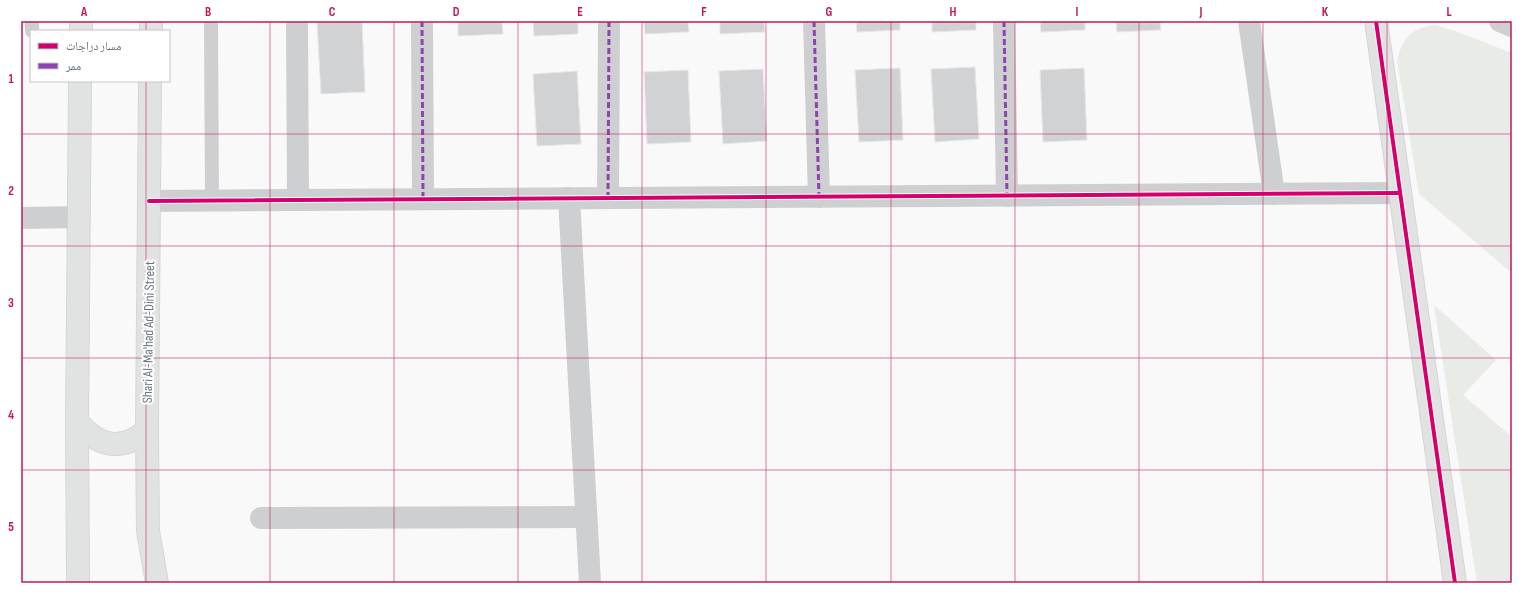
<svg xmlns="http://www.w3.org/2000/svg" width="1533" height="604" font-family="'Sofia Sans Condensed','Noto Naskh Arabic',sans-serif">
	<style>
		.green { fill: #e8ebe6 }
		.building { fill: #d0d2d3; stroke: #e8e8e8 }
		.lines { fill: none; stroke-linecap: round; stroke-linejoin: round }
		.secondary-casing { stroke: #d5d6d7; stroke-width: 24 }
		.lane { stroke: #cecfd0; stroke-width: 14 }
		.street { stroke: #cecfd0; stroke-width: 22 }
		.secondary { stroke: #e1e2e2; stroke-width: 22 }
		.quiet { stroke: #8e44ad; stroke-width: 3; stroke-dasharray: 6 3; stroke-linecap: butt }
		.cycleway-casing { stroke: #fff; stroke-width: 6 }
		.cycleway { stroke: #d6006c; stroke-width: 4 }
		.grid { fill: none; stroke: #c2185b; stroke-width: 1; stroke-opacity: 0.55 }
		.labels { text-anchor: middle; stroke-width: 4; stroke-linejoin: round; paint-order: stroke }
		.street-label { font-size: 14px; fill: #657683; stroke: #fff }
		.neatline { fill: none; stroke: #c2185b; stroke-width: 1.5 }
		.grid-label { font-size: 13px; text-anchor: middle; font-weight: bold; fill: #c2185b }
	</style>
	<rect width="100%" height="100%" fill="#f9f9f9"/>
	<g class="green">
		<path d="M1435,25L1455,31L1512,53V273L1419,194L1397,60C1403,38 1411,28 1435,25Z"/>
		<path d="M1434,305L1496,360L1463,395L1512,437V583H1477Z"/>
	</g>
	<g class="building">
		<path d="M362,21L365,92L321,94L317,22Z"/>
		<path d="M458,21H502L503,34L458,36Z"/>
		<path d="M533,21H578V34L534,36Z"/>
		<path d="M644,21H688L689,32L645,34Z"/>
		<path d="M720,21H764L765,32L720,34Z"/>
		<path d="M856,21H900V30L857,32Z"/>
		<path d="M932,21H976V30L932,32Z"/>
		<path d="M1040,21H1085V30L1041,32Z"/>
		<path d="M1116,21H1160L1161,30L1117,32Z"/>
		<path d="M975,67L979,139L935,142L931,69Z"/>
		<path d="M900,68L903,140L859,142L855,70Z"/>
		<path d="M1084,68L1087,140L1043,142L1040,70Z"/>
		<path d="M763,69L767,141L723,144L719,71Z"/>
		<path d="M688,70L691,142L647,144L644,72Z"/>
		<path d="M577,71L581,144L537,146L533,74Z"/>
	</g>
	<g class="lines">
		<defs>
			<g id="secondary">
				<path d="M1376,21L1455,583"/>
				<path d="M81,31V21"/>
				<path d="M151,31V21"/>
				<path d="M150,81L147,430L148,531L157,583"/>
				<path d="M77,422C98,446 121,453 147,430"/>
				<path d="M78,583L77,422L80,81"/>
			</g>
		</defs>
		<use href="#secondary" class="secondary-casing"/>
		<g class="lane">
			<path d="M211,21L212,200"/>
			<path d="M32,31V21"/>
		</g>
		<g class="street">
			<path d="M297,21L298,200"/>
			<path d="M422,21L423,199"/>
			<path d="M814,21L819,197"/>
			<path d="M1004,21L1007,196"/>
			<path d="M1249,21L1274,194"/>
			<path d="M1500,21L1512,26"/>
			<path d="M569,198L590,583"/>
			<path d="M608,198L609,21"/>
			<path d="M149,201L1400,193"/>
			<path d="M21,218L79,217"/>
			<path d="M261,518L586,517"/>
		</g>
		<use href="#secondary" class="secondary"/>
		<g class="quiet">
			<path d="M422,21L423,199"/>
			<path d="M814,21L819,197"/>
			<path d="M1004,21L1007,196"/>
			<path d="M608,198L609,21"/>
		</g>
		<defs>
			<g id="cycleway">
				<path d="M1376,21L1455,583"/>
				<path d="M149,201L1400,193"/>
			</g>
		</defs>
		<use href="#cycleway" class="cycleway-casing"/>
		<use href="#cycleway" class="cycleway"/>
	</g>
	<path class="grid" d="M146,21V31M270,21V583M394,21V583M518,21V583M642,21V583M766,21V583M891,21V583M1015,21V583M1139,21V583M1263,21V583M1387,21V583M146,81V583M21,134H1512M21,246H1512M21,358H1512M21,470H1512"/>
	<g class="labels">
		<g class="street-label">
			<text transform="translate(148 332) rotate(-89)" y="5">Shari Al-Ma'had Ad-Dini Street</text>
		</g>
	</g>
	<rect width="1533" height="604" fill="none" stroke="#ffffff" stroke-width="44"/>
	<rect x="30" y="30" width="140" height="52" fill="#ffffff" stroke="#c1c8cd"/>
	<rect x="38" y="43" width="20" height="6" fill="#d6006c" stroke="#c1c8cd"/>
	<text x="66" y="50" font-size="12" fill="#657683">مسار دراجات</text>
	<rect x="38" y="63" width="20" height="6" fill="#8e44ad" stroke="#c1c8cd"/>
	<text x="66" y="70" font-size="12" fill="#657683">ممر</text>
	<rect x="22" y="22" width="1489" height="560" class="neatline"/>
	<g class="grid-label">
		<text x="84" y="16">A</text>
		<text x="208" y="16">B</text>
		<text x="332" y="16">C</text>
		<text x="456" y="16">D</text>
		<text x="580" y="16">E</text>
		<text x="704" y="16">F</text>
		<text x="829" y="16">G</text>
		<text x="953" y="16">H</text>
		<text x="1077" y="16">I</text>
		<text x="1201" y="16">J</text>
		<text x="1325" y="16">K</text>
		<text x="1449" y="16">L</text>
		<text x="11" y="83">1</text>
		<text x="11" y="195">2</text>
		<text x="11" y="307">3</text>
		<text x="11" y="419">4</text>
		<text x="11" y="531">5</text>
	</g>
</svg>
